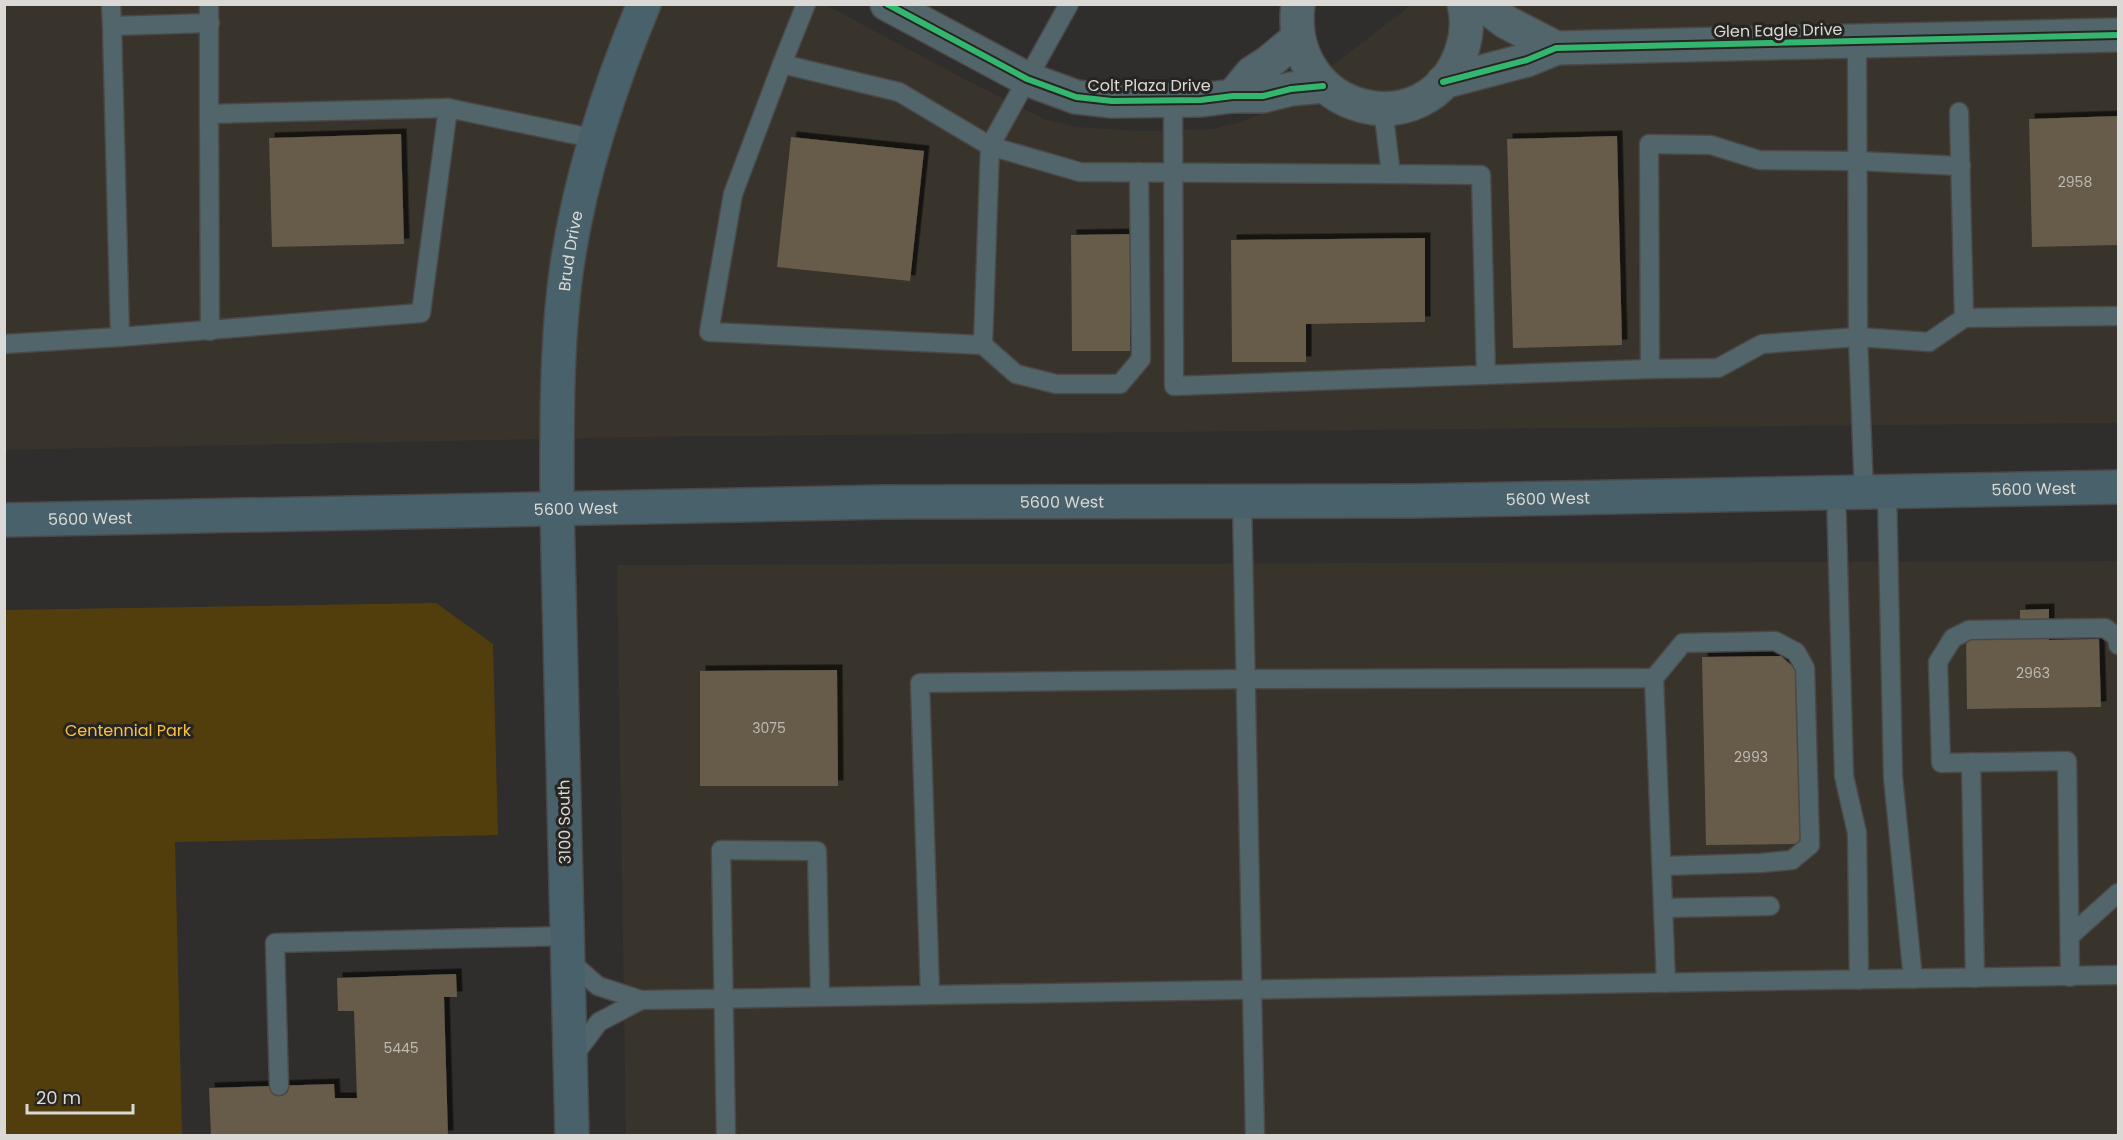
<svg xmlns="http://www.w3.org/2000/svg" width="2123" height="1140" font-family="Poppins,sans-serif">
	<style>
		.built { fill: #38332b }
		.green { fill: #523e0d }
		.building { fill: #665b4a; filter: url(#shadow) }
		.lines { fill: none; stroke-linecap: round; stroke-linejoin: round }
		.lane-casing { stroke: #4a4948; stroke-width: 21 }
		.street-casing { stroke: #4a4948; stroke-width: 36 }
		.secondary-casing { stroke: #4a4948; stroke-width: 36 }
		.lane { stroke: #52656b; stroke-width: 18 }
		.street { stroke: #52656b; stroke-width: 33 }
		.secondary { stroke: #49616a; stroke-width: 33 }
		.cycleway-casing { stroke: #272521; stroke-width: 10 }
		.cycleway { stroke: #33b770; stroke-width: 6 }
		.labels { text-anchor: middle; stroke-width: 6; stroke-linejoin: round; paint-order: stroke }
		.number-label { font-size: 14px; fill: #bdbab3 }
		.street-label { font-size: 16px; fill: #dad9d6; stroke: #272521 }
		.park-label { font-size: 16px; fill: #f9c044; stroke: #272521 }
	</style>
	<defs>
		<filter id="shadow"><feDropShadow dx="5.5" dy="-5.5" stdDeviation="0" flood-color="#0009"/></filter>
	</defs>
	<rect width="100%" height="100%" fill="#2f2e2c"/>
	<g class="built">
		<path d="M4,5H826L970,82L1044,119L1076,127L1143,131L1212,129L1237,123L1275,109L1406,9L1408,5H2118V423L641,437L5,450Z"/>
		<path d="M2118,561V1135H626L617,565Z"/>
	</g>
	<path class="green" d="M436,603L493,644L498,835L175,842L182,1135H5V610Z"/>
	<g class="building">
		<path d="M2118,116V245L2032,247L2029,119Z"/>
		<path d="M401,134L404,244L272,247L269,138Z"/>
		<path d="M1617,136L1622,345L1513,348L1507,139Z"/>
		<path d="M791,137L924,151L910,281L777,267Z"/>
		<path d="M1130,234V351H1072L1071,235Z"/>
		<path d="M1425,238V322L1306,324V362H1232L1231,240Z"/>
		<path d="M2049,609V640L2099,639L2101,707L1967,709L1966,635L2020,634V610Z"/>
		<path d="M1781,656L1797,670L1800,844L1706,845L1702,657Z"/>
		<path d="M837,670L838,786H700V671Z"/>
		<path d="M456,974L457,997H444L448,1136H211L209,1088L334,1084L335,1098H357L354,1011H338L337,978Z"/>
	</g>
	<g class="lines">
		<defs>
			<g id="lane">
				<path d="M111,4L112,26"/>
				<path d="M209,4V114"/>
				<path d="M806,4L782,64L899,92L990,146L1080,172L1391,174"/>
				<path d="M1857,41L1858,337L1864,493"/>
				<path d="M782,64L733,194L709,332L983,345L990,146L1069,4"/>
				<path d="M1173,101L1174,386L1650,369"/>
				<path d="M1383,109L1391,174L1481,175L1486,375"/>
				<path d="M1959,112L1964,318"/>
				<path d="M1961,166L1858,161L1759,160L1711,145L1649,144L1650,369L1718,368L1762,344L1858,337L1929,342L1964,318L2118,316"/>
				<path d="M210,331L209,114L448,108"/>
				<path d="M120,337L112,26L210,23"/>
				<path d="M4,344L120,337L421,313L448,108L596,139"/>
				<path d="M983,345L1016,374L1056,384H1120L1141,359L1139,172"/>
				<path d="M1887,492L1893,777L1913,979"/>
				<path d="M1836,493L1844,776L1857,833L1859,980"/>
				<path d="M1242,501L1255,1136"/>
				<path d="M1654,678L1683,643L1775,641L1796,652L1805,668L1810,845L1792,860L1761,863L1662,866"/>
				<path d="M1971,762L1975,978"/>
				<path d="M1664,908L1770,906"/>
				<path d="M2070,936L2118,893"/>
				<path d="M568,960L598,986L641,1000L2118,975"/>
				<path d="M2070,977L2067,761L1941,763L1938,662L1953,638L1969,630L2105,628L2117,637L2118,645"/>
				<path d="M930,994L920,683L1247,679L1654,678L1666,983"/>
				<path d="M571,1059L599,1022L641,1000"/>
				<path d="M279,1086L275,943L566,936"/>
				<path d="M726,1136L721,850L817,851L820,996"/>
			</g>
			<g id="street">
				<path d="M887,4L1027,79L1076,97L1112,101L1201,100L1233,96H1263L1291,89L1323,86"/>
				<path d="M1298,4C1284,115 1429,149 1462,50C1467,35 1468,20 1464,4"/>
				<path d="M1482,4L1506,22L1556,48"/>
				<path d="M1443,82L1527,60L1556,48L2118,35"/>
				<path d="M1233,96L1252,73L1269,62L1298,38"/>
			</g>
			<g id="secondary">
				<path id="s1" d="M4,520L884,502L1412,501L2118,487"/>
				<path id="s2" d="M572,1136L557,508C557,435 556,362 564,289C575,192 606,95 644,4"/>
			</g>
		</defs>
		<use href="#lane" class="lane-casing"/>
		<use href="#street" class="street-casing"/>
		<use href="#secondary" class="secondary-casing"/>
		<use href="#lane" class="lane"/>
		<use href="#street" class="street"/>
		<use href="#secondary" class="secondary"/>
		<defs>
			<g id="cycleway">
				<path d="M887,4L1027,79L1076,97L1112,101L1201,100L1233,96H1263L1291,89L1323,86"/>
				<path d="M1443,82L1527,60L1556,48L2118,35"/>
			</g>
		</defs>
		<use href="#cycleway" class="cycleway-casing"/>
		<use href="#cycleway" class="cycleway"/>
	</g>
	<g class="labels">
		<g class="number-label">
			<text x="2075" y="187">2958</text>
			<text x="2033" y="678">2963</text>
			<text x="769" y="733">3075</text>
			<text x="1751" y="762">2993</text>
			<text x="401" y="1053">5445</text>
		</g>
		<g class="street-label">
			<text transform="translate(1778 30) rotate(-1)" y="6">Glen Eagle Drive</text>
			<text x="1149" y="91">Colt Plaza Drive</text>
			<text dy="6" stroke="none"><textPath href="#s2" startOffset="886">Brud Drive</textPath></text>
			<text dy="6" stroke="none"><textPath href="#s1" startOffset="2030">5600 West</textPath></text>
			<text dy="6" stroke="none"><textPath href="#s1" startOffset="1544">5600 West</textPath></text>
			<text dy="6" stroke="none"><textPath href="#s1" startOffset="1058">5600 West</textPath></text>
			<text dy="6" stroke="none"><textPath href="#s1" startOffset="572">5600 West</textPath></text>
			<text dy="6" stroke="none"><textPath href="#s1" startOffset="86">5600 West</textPath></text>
			<text transform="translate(564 822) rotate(-91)" y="6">3100 South</text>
		</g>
		<g class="park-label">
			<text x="128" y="736">Centennial Park</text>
		</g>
	</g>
	<rect width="2123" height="1140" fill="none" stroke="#dad9d6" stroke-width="12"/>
	<path d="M27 1104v9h106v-9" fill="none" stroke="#dad9d6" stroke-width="3"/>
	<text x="36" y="1104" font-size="18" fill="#dad9d6" stroke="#272521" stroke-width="4.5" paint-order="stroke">20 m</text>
</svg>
